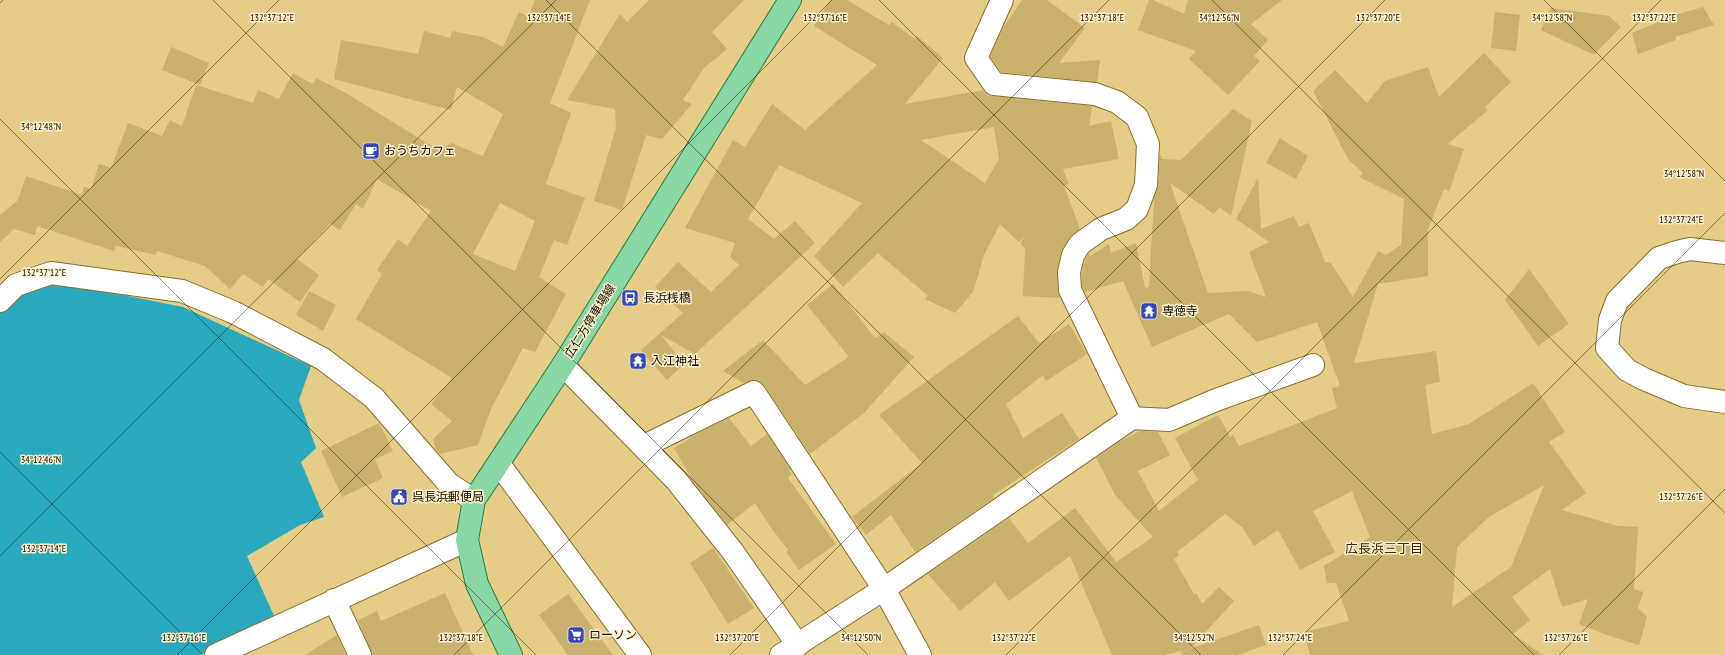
<svg xmlns="http://www.w3.org/2000/svg" width="1725" height="655" font-family="'PT Sans Narrow','Noto Sans JP',sans-serif">
	<style>
		.water { fill: #29a9bd }
		.building { fill: #c8b16c; fill-rule: evenodd }
		.lines { fill: none; stroke-linecap: round; stroke-linejoin: round }
		.minor-casing { stroke: #87702a; stroke-width: 24 }
		.major-casing { stroke: #2a7e43; stroke-width: 24 }
		.minor { stroke: #fff; stroke-width: 22 }
		.major { stroke: #87d6a4; stroke-width: 22 }
		.ticks { fill: none; stroke: #130c00; stroke-width: 1; stroke-opacity: 0.45 }
		.labels { text-anchor: middle; stroke-width: 3; stroke-linejoin: round; paint-order: stroke }
		.poi-label { font-size: 12px; fill: #130c00; stroke: #faeecc; text-anchor: start }
		.street-label { font-size: 12px; fill: #130c00; stroke: #faeecc }
		.neighbourhood-label { font-size: 13px; fill: #3a2e08; stroke: #faeecc }
		.ticks-label { font-size: 10px; text-anchor: middle; fill: #130c00; stroke: #faeecc; stroke-width: 3; stroke-linejoin: round; paint-order: stroke }
	</style>
	<rect width="100%" height="100%" fill="#e5cc87"/>
	<path class="water" d="M43,279L183,307L311,366L299,400L316,448L301,462L324,517L300,525L247,556L275,618L200,655H0V313L17,294Z"/>
	<g class="building">
		<path d="M535,0H590L550,103L571,113L546,184L585,198L567,245L554,240L539,277L566,294L535,352L523,348L491,409L478,445L440,454L436,450L433,439L452,421L431,404L452,378L356,319L382,274L377,270L398,239L407,246L431,211L377,179L363,209L356,204L340,230L330,224L297,259L319,275L300,302L268,279L263,287L243,274L230,289L205,266L157,251L156,255L116,246L114,251L37,226L35,235L14,229L0,242V215L18,200L26,176L82,195L84,187L91,189L99,164L111,168L128,123L162,136L170,120L182,126L196,85L253,103L258,90L279,99L293,73L313,84L316,78L344,92L440,151L451,143L483,156L503,114L457,87L451,110L334,79L341,40L418,54L424,31L450,38L452,31L483,37L503,47L519,12L528,17ZM500,203L535,221L515,271L473,254Z"/>
		<path d="M649,0H744L712,32L727,49L704,68L683,100L692,104L662,139L646,135L622,210L594,201L616,128L615,109L567,100L620,14L627,22Z"/>
		<path d="M830,0H847L889,25L892,22L915,39L917,36L943,58L905,104L983,90L987,95L993,96L1092,106L1089,126L1111,121L1119,159L1063,169L1069,184L1064,186L1080,229L1070,237L1061,252L1057,272L1058,291L1060,298L1023,296L1025,248L1021,244L1024,236L1019,242L1000,224L984,255L973,292L955,313L925,299L928,296L878,253L843,287L814,256L862,203L779,165L748,219L774,239L795,221L815,243L695,354L661,335L684,364L667,380L641,350L683,313L655,287L678,262L711,292L739,265L730,257L735,243L685,228L733,140L745,147L772,104L805,130L877,65L814,26ZM994,127L999,159L985,183L921,140Z"/>
		<path d="M1022,0H1047L1085,28L1059,63L1100,60L1097,82L1001,72L990,57L1002,30Z"/>
		<path d="M1149,0H1153L1184,14L1188,0H1282L1251,24L1268,40L1254,56L1260,61L1228,95L1189,59L1196,51L1138,30Z"/>
		<path d="M1703,7L1714,25L1675,37L1676,40L1638,54L1632,33L1675,15Z"/>
		<path d="M1551,8L1609,16L1621,27L1594,55L1541,30Z"/>
		<path d="M1495,12L1520,15L1516,51L1491,48Z"/>
		<path d="M171,47L209,63L200,85L162,70Z"/>
		<path d="M1484,53L1511,82L1485,107L1488,110L1448,144L1464,149L1449,191L1444,189L1428,230V276L1378,284L1354,363L1436,351L1440,382L1425,385L1432,434L1469,424L1533,383L1565,432L1549,442L1586,493L1562,510L1618,526L1638,527L1634,589L1643,592L1638,608L1647,617L1639,645L1610,636L1579,624L1588,599L1562,607L1550,569L1512,597L1530,620L1513,634L1543,655H1310L1304,632L1349,621L1336,583H1327L1324,566L1370,537L1352,491L1313,511L1335,552L1300,570L1278,530L1254,546L1242,527L1225,514L1177,552L1179,555L1174,559L1194,594H1197L1202,604L1219,587L1234,601L1190,649L1164,655H1112L1070,556L1009,601L995,582L960,611L928,574L1009,518L1028,543L1075,508L1116,562L1153,537L1115,495L1096,458L1119,442L1140,431L1158,432L1170,455L1138,471L1159,511L1198,480L1175,438L1218,415L1230,437L1233,435L1239,446L1337,408L1332,388L1340,386L1317,322L1257,342L1229,314L1152,347L1123,281L1085,292L1082,287V273L1085,260L1089,253L1090,256L1109,244L1111,253L1136,243L1145,288L1149,287L1154,199L1158,186L1160,154L1162,159L1181,160L1233,109L1252,121L1231,216L1219,207L1214,214L1170,183L1208,293L1248,291L1266,297L1249,252L1269,242L1236,219L1258,178L1261,229L1294,216L1299,227L1309,223L1325,262L1331,263L1353,297L1378,251L1386,255L1401,245L1404,199L1359,177L1363,173L1348,159L1313,91L1335,70L1367,103L1385,81L1428,67L1439,97ZM1544,485L1511,567L1452,607L1457,547L1489,517Z"/>
		<path d="M1280,138L1308,156L1296,179L1266,163Z"/>
		<path d="M1529,269L1569,324L1538,346L1505,300Z"/>
		<path d="M833,284L875,338L884,332L914,357L864,413L810,454L764,385L760,381L755,380L744,383L723,371L763,340L805,385L849,357L807,305Z"/>
		<path d="M309,291L336,305L323,331L296,315Z"/>
		<path d="M1018,316L1039,343L1069,324L1087,354L1046,381L1043,375L1006,404L1023,438L1062,413L1079,439L993,495L994,498L915,552L891,515L866,535L852,517L922,463L879,415Z"/>
		<path d="M729,418L751,446L767,434L790,469L789,470L792,474L788,478L836,544L799,570L786,552L788,550L772,529L755,503L727,525L694,483L674,448L702,431Z"/>
		<path d="M379,423L393,451L375,459L383,478L342,497L321,451Z"/>
		<path d="M713,548L754,608L728,624L690,563Z"/>
		<path d="M445,593L473,655H372L358,620L377,611L381,621Z"/>
		<path d="M568,594L613,655H568L539,615Z"/>
		<path d="M1259,625L1266,645L1237,655H1182L1181,652Z"/>
		<path d="M337,635L346,655H305Z"/>
	</g>
	<g class="lines">
		<defs>
			<g id="minor">
				<path d="M1725,253L1690,249L1677,252L1659,258L1617,301L1610,320L1607,348L1627,370L1644,379L1684,396L1725,402"/>
				<path d="M0,301L16,285L51,273L182,291L233,312L323,359L374,398L449,484L474,500"/>
				<path d="M563,365L676,480L733,552L798,645"/>
				<path d="M1129,418L1169,420L1216,400L1313,365"/>
				<path d="M644,446L754,392L884,589L920,655"/>
				<path d="M499,464L640,655"/>
				<path d="M334,600L360,655"/>
				<path d="M216,655L467,540"/>
				<path d="M781,655L884,589L1132,418L1070,290L1069,272L1073,255L1080,244L1101,229L1126,219L1137,209L1146,185L1148,144L1137,117L1117,102L1095,94L994,84L976,58L1002,0"/>
			</g>
			<path id="major" d="M511,655L477,584L467,540L474,500L563,365L790,0"/>
		</defs>
		<use href="#minor" class="minor-casing"/>
		<use href="#major" class="major-casing"/>
		<use href="#minor" class="minor"/>
		<use href="#major" class="major"/>
	</g>
	<path class="ticks" d="M213,0L868,655M546,0L1201,655M879,0L1534,655M1212,0L1725,513M1544,0L1725,181M0,3L3,0M0,119L536,655M0,279L279,0M0,452L203,655M0,556L556,0M177,655L832,0M454,655L1109,0M730,655L1385,0M1006,655L1661,0M1283,655L1725,213M1559,655L1725,489"/>
	<defs>
		<symbol id="cafe-square" viewBox="-11 -11 22 22"><rect x="-9" y="-9" width="18" height="18" rx="4" fill="#3747ba" stroke="#faeecc"/><path d="M-5.5-4.5H6V0H3Q3 3.5 0 3.5H-2.5Q-5.5 3.5-5.5 0ZM3-3.2v2h1.7v-2ZM-6 4.5H4V6H-6Z" fill="#fff"/></symbol>
		<symbol id="bus-square" viewBox="-11 -11 22 22"><rect x="-9" y="-9" width="18" height="18" rx="4" fill="#3747ba" stroke="#faeecc"/><path d="M-5-6H5V4H4V6H2V4H-2V6H-4V4H-5ZM-3.5-4V0h7V-4ZM-3.5 1.2v1.5H-2V1.2ZM2 1.2v1.5H3.5V1.2Z" fill="#fff"/></symbol>
		<symbol id="temple-square" viewBox="-11 -11 22 22"><rect x="-9" y="-9" width="18" height="18" rx="4" fill="#3747ba" stroke="#faeecc"/><path d="M0-6L5-2H3V0L6.5 2.5H4V6H1.5V3h-3V6H-4V2.5H-6.5L-3 0V-2H-5Z" fill="#fff"/></symbol>
		<symbol id="civic-square" viewBox="-11 -11 22 22"><rect x="-9" y="-9" width="18" height="18" rx="4" fill="#3747ba" stroke="#faeecc"/><path d="M-.6-6.5H3V-4.5H.6V-3L4-1V1h2V6H-6V1h2V-1L-.6-3ZM-1.2 2.5V6h2.4V2.5Z" fill="#fff"/></symbol>
		<symbol id="supermarket-square" viewBox="-11 -11 22 22"><rect x="-9" y="-9" width="18" height="18" rx="4" fill="#3747ba" stroke="#faeecc"/><path d="M-6-5.5h2.5l.6 2H6L4.5 2H-2.5L-4.4-4H-6ZM-1.5 3.2a1.3 1.3 0 1 0 .1 0ZM3 3.2a1.3 1.3 0 1 0 .1 0Z" fill="#fff"/></symbol>
	</defs>
	<g fill-rule="evenodd">
		<use href="#cafe-square" x="361" y="141" width="20" height="20"/>
		<use href="#bus-square" x="620" y="288" width="20" height="20"/>
		<use href="#temple-square" x="1139" y="301" width="20" height="20"/>
		<use href="#temple-square" x="628" y="351" width="20" height="20"/>
		<use href="#civic-square" x="389" y="487" width="20" height="20"/>
		<use href="#supermarket-square" x="566" y="625" width="20" height="20"/>
	</g>
	<g class="labels">
		<g class="poi-label">
			<text x="384" y="155">おうちカフェ</text>
			<text x="643" y="302">長浜桟橋</text>
			<text x="1162" y="315">専徳寺</text>
			<text x="651" y="365">入江神社</text>
			<text x="412" y="501">呉長浜郵便局</text>
			<text x="589" y="639">ローソン</text>
		</g>
		<g class="street-label">
			<text transform="translate(590 321) rotate(-58)" y="4">広仁方停車場線</text>
		</g>
		<g class="neighbourhood-label">
			<text x="1384" y="553">広長浜三丁目</text>
		</g>
	</g>
	<g class="ticks-label">
		<text x="272" y="21">132°37'12"E</text>
		<text x="549" y="21">132°37'14"E</text>
		<text x="825" y="21">132°37'16"E</text>
		<text x="1102" y="21">132°37'18"E</text>
		<text x="1219" y="21">34°12'56"N</text>
		<text x="1378" y="21">132°37'20"E</text>
		<text x="1552" y="21">34°12'58"N</text>
		<text x="1654" y="21">132°37'22"E</text>
		<text x="41" y="130">34°12'48"N</text>
		<text x="1684" y="177">34°12'58"N</text>
		<text x="1681" y="223">132°37'24"E</text>
		<text x="44" y="276">132°37'12"E</text>
		<text x="41" y="463">34°12'46"N</text>
		<text x="1681" y="500">132°37'26"E</text>
		<text x="44" y="552">132°37'14"E</text>
		<text x="184" y="641">132°37'16"E</text>
		<text x="461" y="641">132°37'18"E</text>
		<text x="737" y="641">132°37'20"E</text>
		<text x="1014" y="641">132°37'22"E</text>
		<text x="1194" y="641">34°12'52"N</text>
		<text x="1290" y="641">132°37'24"E</text>
		<text x="1566" y="641">132°37'26"E</text>
		<text x="861" y="641">34°12'50"N</text>
	</g>
</svg>
